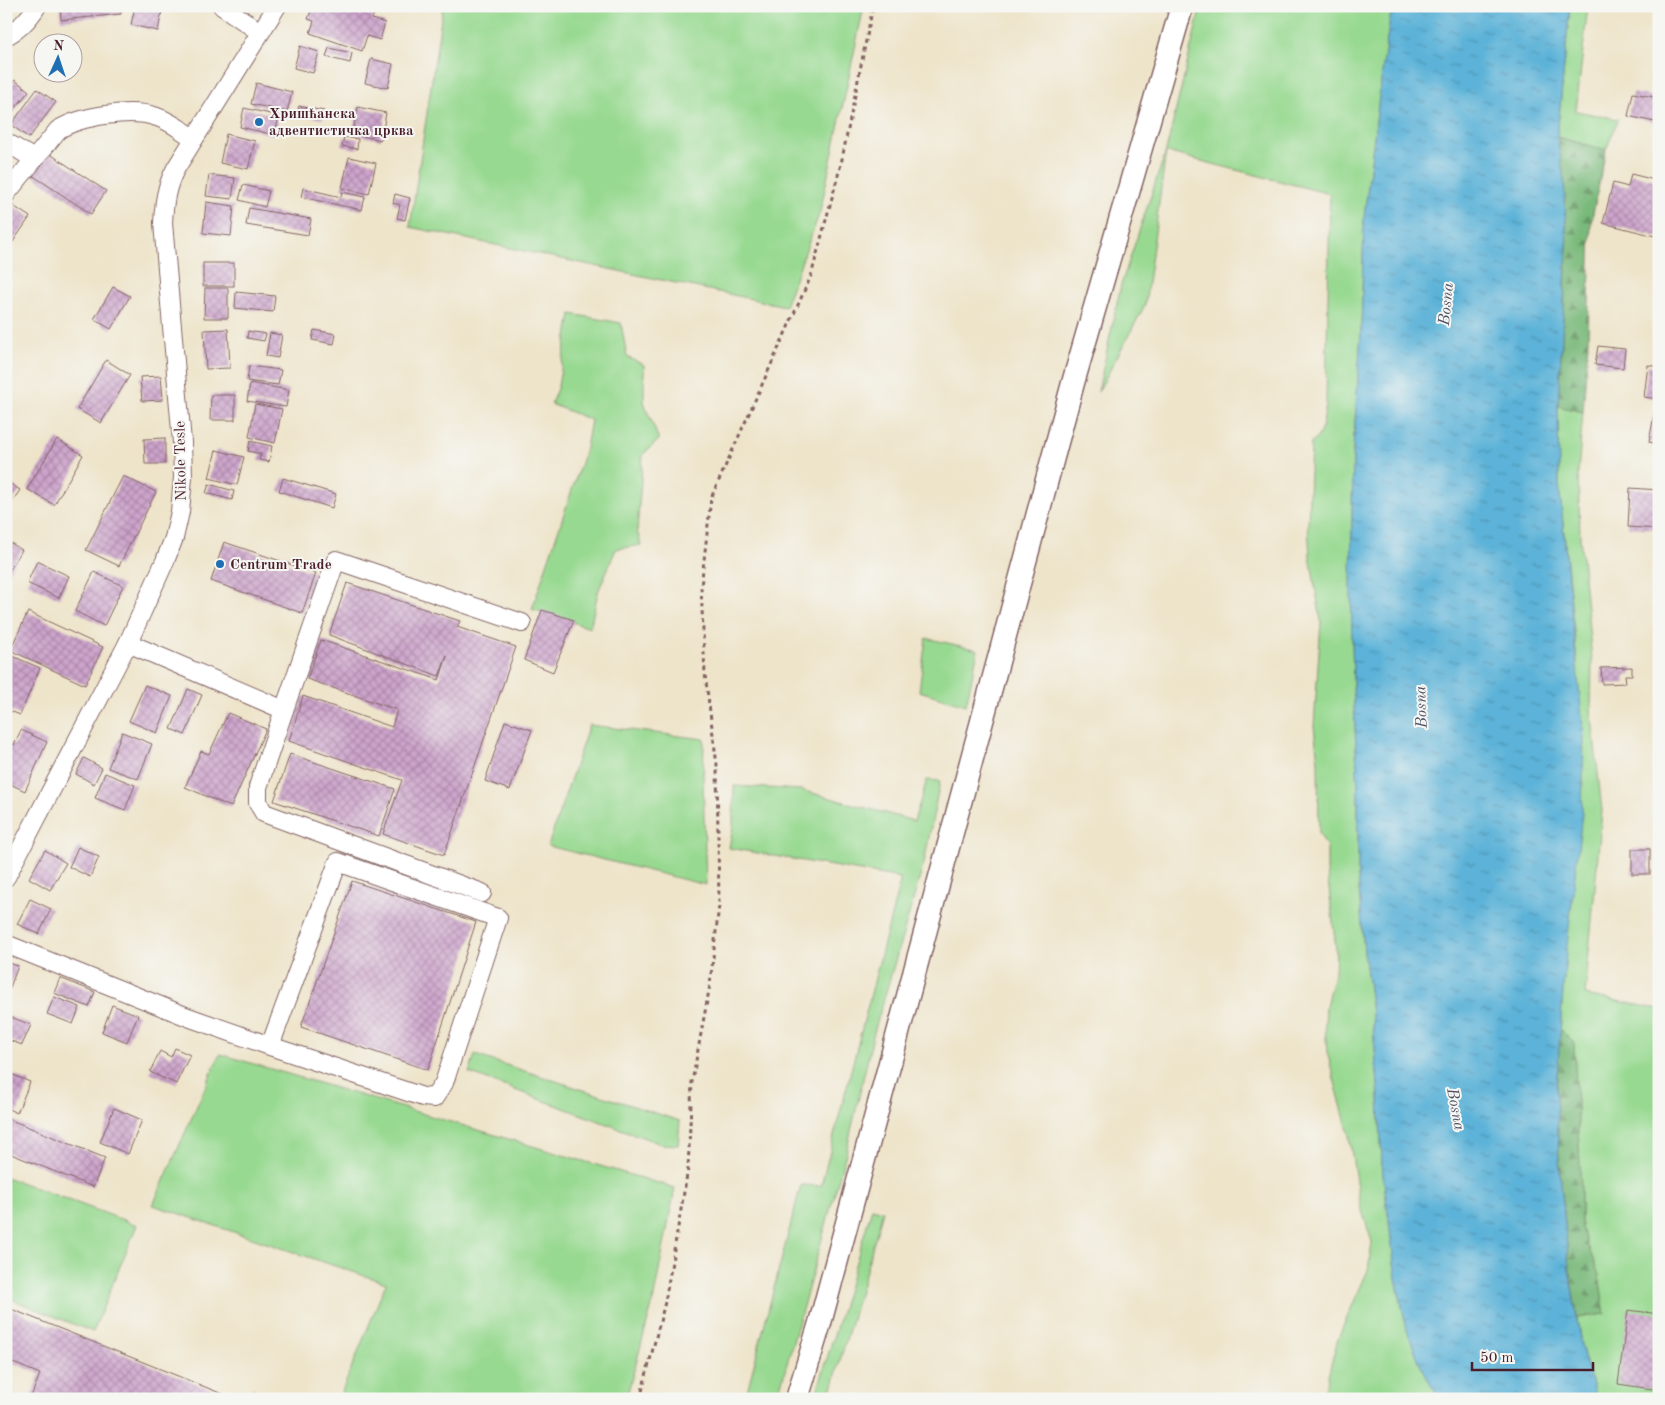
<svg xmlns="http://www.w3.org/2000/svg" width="1665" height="1405" font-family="'Old Standard TT',serif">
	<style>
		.green { fill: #97d990; stroke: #707c5e }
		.forest { fill: url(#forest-firs); stroke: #626c52 }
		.water { fill: url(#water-ripples); stroke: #526882 }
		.building { fill: url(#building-cross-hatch) }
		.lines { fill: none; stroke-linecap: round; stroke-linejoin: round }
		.minor-casing { stroke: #836463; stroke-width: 20 }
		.major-casing { stroke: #836463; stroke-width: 25 }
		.path { stroke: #836463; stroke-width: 3; stroke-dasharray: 4 4; stroke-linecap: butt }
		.minor { stroke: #fff; stroke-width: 18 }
		.major { stroke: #fff; stroke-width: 22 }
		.poi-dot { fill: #1f6fb2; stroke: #f6f6f2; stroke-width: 2 }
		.labels { text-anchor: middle; stroke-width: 4; stroke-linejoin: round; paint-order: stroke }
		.poi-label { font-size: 15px; font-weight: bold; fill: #4a1f2b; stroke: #f6f6f2; text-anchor: start }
		.street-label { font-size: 15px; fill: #4a1f2b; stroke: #f6f6f2 }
		.water-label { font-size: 16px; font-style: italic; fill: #505268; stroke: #f6f6f2 }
	</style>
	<defs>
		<pattern id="forest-firs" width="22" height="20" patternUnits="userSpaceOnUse" patternTransform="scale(1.25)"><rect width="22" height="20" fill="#79b97a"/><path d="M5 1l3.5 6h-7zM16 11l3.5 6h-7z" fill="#659664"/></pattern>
		<pattern id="water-ripples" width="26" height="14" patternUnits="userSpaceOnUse" patternTransform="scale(1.25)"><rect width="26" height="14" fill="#5bb2d8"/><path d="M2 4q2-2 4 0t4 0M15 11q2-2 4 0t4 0" fill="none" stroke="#4d90af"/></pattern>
		<pattern id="building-cross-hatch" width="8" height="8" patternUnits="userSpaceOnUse" patternTransform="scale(1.25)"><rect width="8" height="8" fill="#cda4cc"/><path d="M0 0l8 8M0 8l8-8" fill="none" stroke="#a885a6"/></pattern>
	</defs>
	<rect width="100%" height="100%" fill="#f6f6f2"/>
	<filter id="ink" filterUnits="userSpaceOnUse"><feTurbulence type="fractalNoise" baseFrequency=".02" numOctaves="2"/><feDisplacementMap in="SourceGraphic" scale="10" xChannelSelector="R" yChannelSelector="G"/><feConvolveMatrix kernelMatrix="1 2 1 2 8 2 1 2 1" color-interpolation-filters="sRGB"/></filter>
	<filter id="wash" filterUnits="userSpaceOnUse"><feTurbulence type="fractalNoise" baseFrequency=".0096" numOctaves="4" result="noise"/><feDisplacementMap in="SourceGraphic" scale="20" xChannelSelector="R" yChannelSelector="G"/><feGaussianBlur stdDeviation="1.12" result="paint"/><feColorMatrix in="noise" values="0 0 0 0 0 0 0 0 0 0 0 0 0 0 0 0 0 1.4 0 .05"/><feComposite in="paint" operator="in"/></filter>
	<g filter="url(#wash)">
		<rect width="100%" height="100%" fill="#eee4ca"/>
		<g class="green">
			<path d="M443,6H864L820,212L785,306L410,227Z"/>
			<path d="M1201,6H1392L1383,65L1364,218L1361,332L1353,450L1351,588L1353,683L1358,792V875L1364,952L1371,1004L1379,1096L1382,1166L1396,1278L1407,1330L1422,1369L1440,1399H1322L1338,1338L1368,1270L1372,1242L1359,1201L1349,1135L1327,1052L1325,1024L1326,1007L1329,993L1335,973L1336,949L1327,871V848L1319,833L1318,762L1314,726L1321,621L1310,556L1308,526L1311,443C1324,435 1323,419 1326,405L1330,194L1166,152L1145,305L1098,392L1121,285L1166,151Z"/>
			<path d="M1570,6H1588L1576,111L1618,119L1606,150L1557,137Z"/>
			<path d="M571,314L621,323L627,357L644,365V402L659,440L643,454L637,531L641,545L616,549L598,592L590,628L532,609L586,448L591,420L551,404L558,386Z"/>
			<path d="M1558,406L1583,412L1578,472L1580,537L1592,660L1591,708L1602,811L1585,995L1659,1009V1399H1596L1581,1345L1577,1318L1604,1314L1599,1275L1581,1228V1187L1574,1043L1560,1029L1565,963L1577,660L1559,484Z"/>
			<path d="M926,638L978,650L966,705L919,691Z"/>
			<path d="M589,725L704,739L703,782L706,885L548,846Z"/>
			<path d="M927,780L940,781L924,863L873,1036L845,1157L777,1399H745L801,1185L821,1186L901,878L729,848L733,827L734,786L801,790L914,821Z"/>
			<path d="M220,1054L675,1188L653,1302L626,1399H339L386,1283L153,1205Z"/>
			<path d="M475,1055L680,1121L678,1145L661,1144L469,1073Z"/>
			<path d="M6,1177L137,1225L93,1332L6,1297Z"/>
			<path d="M872,1208L883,1211L829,1399H815Z"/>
			<path d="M253,1389L274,1399H249Z"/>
		</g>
		<g class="forest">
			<path d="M1557,137L1606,150L1591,223L1588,342L1583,412L1558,406L1567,248L1564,180Z"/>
			<path d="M1560,1029L1574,1043L1581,1187V1228L1599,1275L1605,1314L1577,1318L1569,1268L1559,1160L1556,1091Z"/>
		</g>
		<path class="water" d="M1392,6H1570L1557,137L1564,180L1567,248L1558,406L1559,484L1584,738L1582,814L1565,963L1556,1091L1559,1160L1569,1268L1581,1345L1596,1399H1440L1422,1369L1407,1330L1396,1278L1382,1166L1379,1096L1371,1004L1364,952L1358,875V792L1353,683L1351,588L1353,450L1361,332L1364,218L1383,65Z"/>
		<g id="blocks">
			<g class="building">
				<path d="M60,6H120L121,14L61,20Z"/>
				<path d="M135,6H163L158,31L131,25Z"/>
				<path d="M313,6H377L372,19L385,23L380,40L367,36L362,51L310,33L314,21L308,19Z"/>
				<path d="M300,46L319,52L313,73L294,68Z"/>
				<path d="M329,48L352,53L350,63L326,57Z"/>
				<path d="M371,59L393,64L388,88L365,83Z"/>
				<path d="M15,80L29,91L10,115L6,112V92Z"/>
				<path d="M256,83L292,92L287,112L251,104Z"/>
				<path d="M37,89L56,102L29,138L11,125Z"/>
				<path d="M1633,93L1659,98V123L1628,116Z"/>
				<path d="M299,106L324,111L322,119L297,114Z"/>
				<path d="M358,107L386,113L381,140L352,134Z"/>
				<path d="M244,108L279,116L275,135L240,127Z"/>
				<path d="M226,134L255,141L248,169L220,163Z"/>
				<path d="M344,137L358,139L357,149L342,146Z"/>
				<path d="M47,152L106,191L91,214L32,175Z"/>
				<path d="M349,157L376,163L369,194L342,188Z"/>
				<path d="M6,163L12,167L6,175Z"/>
				<path d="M1631,174L1659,181V237L1603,223L1613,183L1628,187Z"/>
				<path d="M209,175L235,178L232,199L206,196Z"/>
				<path d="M243,185L269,191L265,207L239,200Z"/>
				<path d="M303,188L341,197L342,192L365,197L362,210L301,197Z"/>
				<path d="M395,194L410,198L405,220L397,218L400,205L393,203Z"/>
				<path d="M206,202L234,206L231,236L203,233Z"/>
				<path d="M9,203L30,217L6,252V207Z"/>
				<path d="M249,208L311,219L308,235L246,225Z"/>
				<rect x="203" y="263" width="31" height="23"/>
				<path d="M113,287L130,296L111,329L94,319Z"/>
				<path d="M205,288H228V318H204Z"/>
				<path d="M236,292L275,296L273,312L235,308Z"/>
				<path d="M228,329L230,368L206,369L204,330Z"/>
				<path d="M314,330L336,334L334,344L312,340Z"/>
				<path d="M248,331L266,334L264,341L247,338Z"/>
				<path d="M270,333L282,335L278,358L266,356Z"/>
				<path d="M1598,346L1625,349L1623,368L1595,365Z"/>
				<path d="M106,360L130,375L101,423L77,409Z"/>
				<path d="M1648,365L1659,367V399L1644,397Z"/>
				<path d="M249,366L281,370L278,385L247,381Z"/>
				<path d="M161,376L163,400L142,401L140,377Z"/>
				<path d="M250,383L289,390L286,407L247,401Z"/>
				<path d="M211,395H235V420H210Z"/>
				<path d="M255,404L282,409L275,443L249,437Z"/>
				<path d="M1655,409L1659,410V444L1649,442Z"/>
				<path d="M165,438V464H145L144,439Z"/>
				<path d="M57,439L83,455L54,505L27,489Z"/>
				<path d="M250,441L272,446L269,462L259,460L261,454L248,451Z"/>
				<path d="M216,450L244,457L237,485L209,478Z"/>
				<path d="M123,476L156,492L119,566L86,550Z"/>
				<path d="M283,478L336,494L332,508L279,491Z"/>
				<path d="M6,481L20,490L6,511Z"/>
				<path d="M209,484L234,491L232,500L206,493Z"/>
				<path d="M1630,488L1659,490V529L1628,527Z"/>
				<path d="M6,540L22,550L6,576Z"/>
				<path d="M224,542L316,573L302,613L211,581Z"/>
				<path d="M37,561L69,576L59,598L27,583Z"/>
				<path d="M94,572L123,586L104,626L75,611Z"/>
				<path d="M347,583L460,621L457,627L516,647L444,855L383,834L402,780L289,741L303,696L392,727L397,710L307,679L321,640L439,680L447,656L439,676L329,635Z"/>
				<path d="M542,610L574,620L553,672L524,660Z"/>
				<path d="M28,612L103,647L85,685L10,650Z"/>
				<path d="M8,654L40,668L20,715L6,709V657Z"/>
				<path d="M1632,667V675H1625L1626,683L1602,684L1601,668Z"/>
				<path d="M145,685L172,696L157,733L129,721Z"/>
				<path d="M188,689L202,695L185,735L171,729Z"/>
				<path d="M228,713L266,729L231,807L185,787L201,751L209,754Z"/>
				<path d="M505,721L532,730L510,790L485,781Z"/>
				<path d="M21,730L47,742L25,791L6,782V742L14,745Z"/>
				<path d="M122,732L152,744L138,779L108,768Z"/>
				<path d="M290,754L395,789L379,836L274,801Z"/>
				<path d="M84,758L102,768L94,784L76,774Z"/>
				<path d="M105,773L135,785L125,810L95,798Z"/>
				<path d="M78,847L99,857L90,877L69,867Z"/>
				<rect x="1632" y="849" width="18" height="25"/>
				<path d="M45,850L66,863L50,890L29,878Z"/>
				<path d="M352,881L476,922L428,1070L301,1027Z"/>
				<path d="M30,899L51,909L39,934L17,924Z"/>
				<path d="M6,962L18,966L6,998Z"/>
				<path d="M60,978L95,992L89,1007L54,993Z"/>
				<path d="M54,997L80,1007L73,1024L47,1014Z"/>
				<path d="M112,1005L138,1015L127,1042L102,1032Z"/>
				<path d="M6,1015L31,1025L22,1045L6,1039Z"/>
				<path d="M175,1048L190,1055L176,1084L150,1072L160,1051L171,1057Z"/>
				<path d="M6,1072L30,1082L17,1113L6,1108Z"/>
				<path d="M114,1108L142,1120L128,1154L100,1142Z"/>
				<path d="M6,1118L105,1158L93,1187L6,1152Z"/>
				<path d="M6,1307L235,1399H30L40,1374L6,1360Z"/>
				<path d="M1628,1310L1659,1314V1390L1618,1384Z"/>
			</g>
		</g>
	</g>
	<g filter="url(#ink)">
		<use href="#blocks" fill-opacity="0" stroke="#836463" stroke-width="1"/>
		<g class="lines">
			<defs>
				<g id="minor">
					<path d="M222,6L260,32"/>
					<path d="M6,36C20,29 29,19 37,6"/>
					<path d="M6,142L34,159"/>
					<path d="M6,194L58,130C80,116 132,108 157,117C170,121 182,131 194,138"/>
					<path d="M128,643L284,710L258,787V803L264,813L482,893"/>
					<path d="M284,710L336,560L522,623"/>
					<path d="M6,877L128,643L165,561L174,538L180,512L183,477L182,442L163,223C164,203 166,186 176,168L277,6"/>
					<path d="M6,944L188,1017L270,1046L423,1097L434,1098L444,1083L498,918L338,862L270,1046"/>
				</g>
				<path id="major" d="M797,1399L820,1323L1073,383L1182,6"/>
			</defs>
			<use href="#minor" class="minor-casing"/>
			<use href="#major" class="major-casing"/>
			<path class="path" d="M640,1399L665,1302L688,1169L692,1082L710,985L719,905L717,765L705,674L701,587L711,498L811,276L841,164L873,6"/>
			<use href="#minor" class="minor"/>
			<use href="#major" class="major"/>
		</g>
	</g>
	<g class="poi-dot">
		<circle cx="259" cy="122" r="5"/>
		<circle cx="220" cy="564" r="5"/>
	</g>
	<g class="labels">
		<g class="poi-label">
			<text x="269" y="118">Хришћанска<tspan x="269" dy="17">адвентистичка црква</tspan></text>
			<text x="230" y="569">Centrum Trade</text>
		</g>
		<g class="street-label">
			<text transform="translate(180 461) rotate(-91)" y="5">Nikole Tesle</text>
		</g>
		<g class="water-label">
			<text transform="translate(1445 304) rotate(-84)" y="6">Bosna</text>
			<text transform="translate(1420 707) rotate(-92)" y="6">Bosna</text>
			<text transform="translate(1457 1109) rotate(79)" y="6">Bosna</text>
		</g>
	</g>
	<rect width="1665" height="1405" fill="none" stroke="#f6f6f2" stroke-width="25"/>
	<g transform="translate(58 58) rotate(3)"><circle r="24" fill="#f6f6f2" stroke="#b1a0a2"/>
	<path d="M0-4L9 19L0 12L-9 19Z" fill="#1f6fb2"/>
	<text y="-8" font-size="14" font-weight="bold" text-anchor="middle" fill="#4a1f2b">N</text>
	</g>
	<path d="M1472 1362v8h121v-8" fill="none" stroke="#4a1f2b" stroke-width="2.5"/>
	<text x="1480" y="1362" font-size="15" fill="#4a1f2b" stroke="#f6f6f2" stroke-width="4" paint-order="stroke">50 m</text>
</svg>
